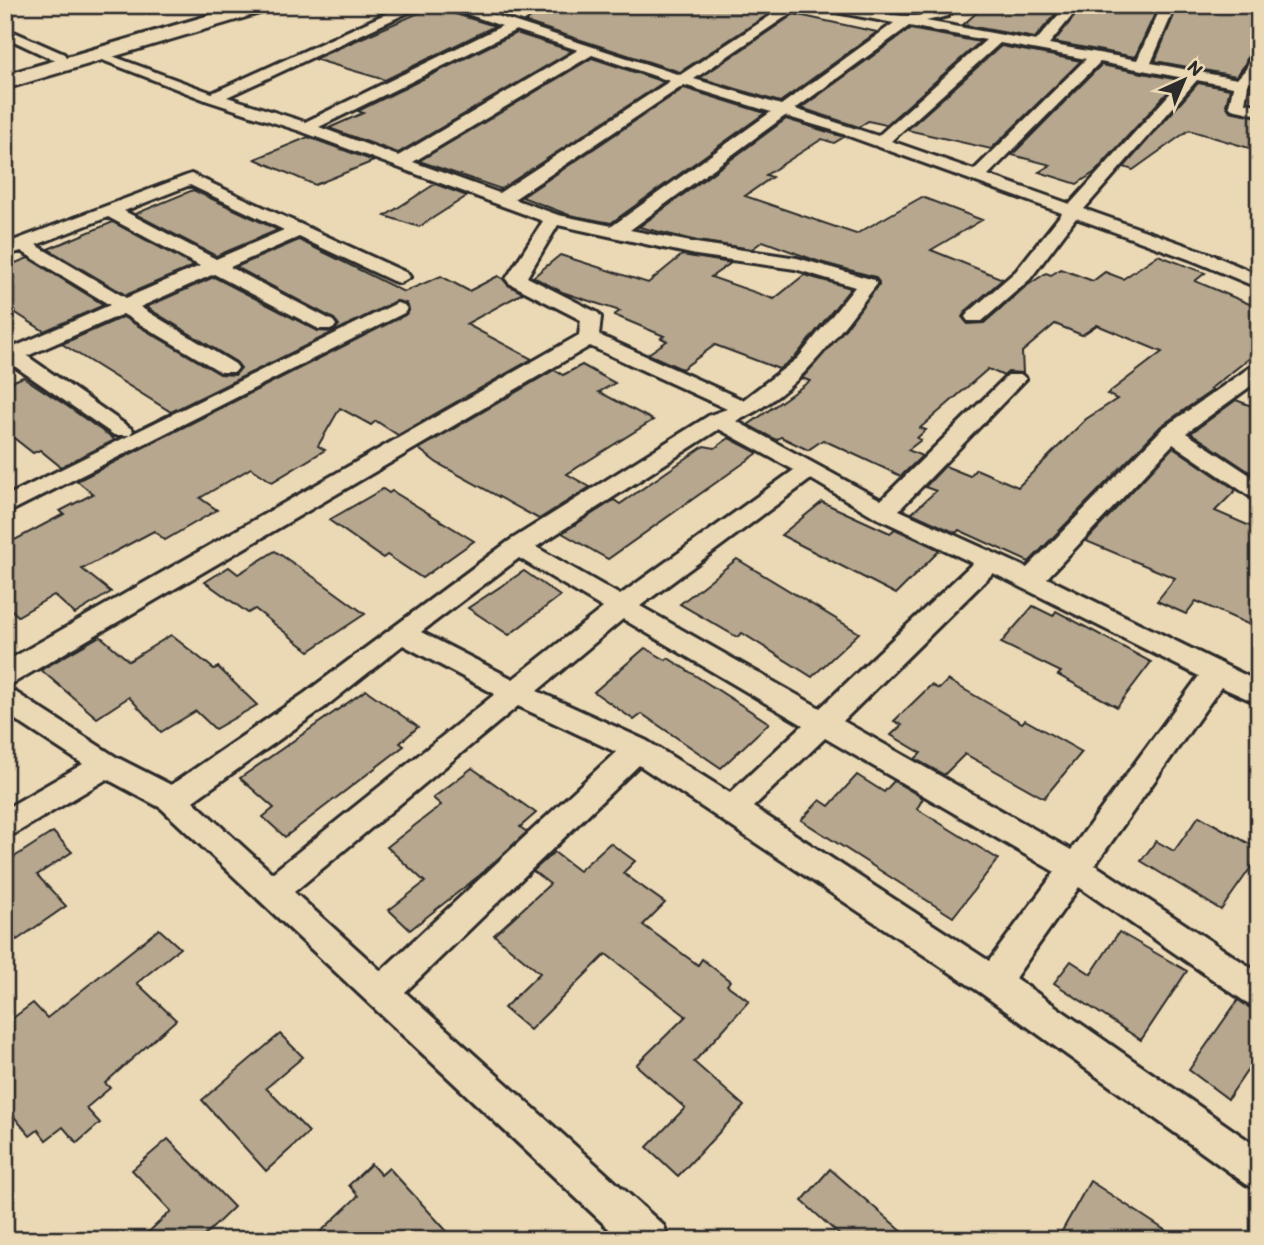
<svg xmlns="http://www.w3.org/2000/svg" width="1264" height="1245" font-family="Itim,sans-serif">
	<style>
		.building { fill: #b6a78e; stroke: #2b2b2b; stroke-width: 2 }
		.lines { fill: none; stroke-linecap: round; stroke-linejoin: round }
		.street-casing { stroke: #2b2b2b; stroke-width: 6 }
		.primary-casing { stroke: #2b2b2b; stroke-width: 6 }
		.street { fill: #ebd8b5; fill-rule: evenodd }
		.primary { fill: #ebd8b5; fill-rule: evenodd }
	</style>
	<rect width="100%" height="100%" fill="#ebd8b5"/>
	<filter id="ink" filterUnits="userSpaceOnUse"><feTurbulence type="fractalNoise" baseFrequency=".0143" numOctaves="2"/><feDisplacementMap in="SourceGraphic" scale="14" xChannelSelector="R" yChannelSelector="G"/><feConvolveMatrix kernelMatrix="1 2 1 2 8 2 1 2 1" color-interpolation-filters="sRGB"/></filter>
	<g filter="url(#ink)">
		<g class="building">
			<path d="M550,5H753L775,10L680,72L525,22Z"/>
			<path d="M985,5H1063L1035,38L963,25Z"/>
			<path d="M1083,5H1159L1135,57L1054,42Z"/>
			<path d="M1178,5H1231L1259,10V27L1244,66L1236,76L1155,61Z"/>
			<path d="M432,7L495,26L385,80L314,59Z"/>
			<path d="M794,14L877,32L780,102L700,78Z"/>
			<path d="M910,29L980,42L886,125L868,121L859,127L801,108Z"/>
			<path d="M516,33L572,51L398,153L329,128L363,113L358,111Z"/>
			<path d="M1001,46L1081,61L991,149L907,130Z"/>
			<path d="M592,58L664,82L501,189L419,161Z"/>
			<path d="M1101,65L1179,80L1095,172L1077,184L1039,172L1051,165L1012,155Z"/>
			<path d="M1198,83L1230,89L1226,105L1230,111L1259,117V151L1189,130L1133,170L1124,167Z"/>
			<path d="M684,88L765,113L611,223L569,215L522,197Z"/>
			<path d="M786,119L844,137L834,143L822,139L766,175L772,177L745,196L856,234L922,197L982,220L931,250L1003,279L966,311L962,317L968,324L984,323L1025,287L1046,273L1051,275L1061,269L1093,281L1105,272L1123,279L1158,255L1205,273L1195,281L1259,308V351L1210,389L1213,390L1161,426L1029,562L959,530L956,533L912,513L936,491L925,487L945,466L970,476L976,469L1018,487L1086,419L1117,399L1107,394L1162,352L1097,325L1082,335L1055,324L1022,352L1023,373L1008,372L1004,376L988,369L920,428L926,430L917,438L921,440L908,450L922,456L901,476L823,440L808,450L781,437L776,440L748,425L810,381L802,378L846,328L879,282L875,277L820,262L763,241L752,249L697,241L639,227Z"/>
			<path d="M308,137L374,161L315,185L255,159Z"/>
			<path d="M435,184L467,196L419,227L385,216Z"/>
			<path d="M193,190L278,230L216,256L135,214Z"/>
			<path d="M113,222L194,266L126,295L48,249Z"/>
			<path d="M299,240L404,292L441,276L469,291L498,276L503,279L508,285L523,293L466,324L532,359L398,435L376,421L371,425L340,408L318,446L325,450L272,482L251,468L200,498L217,510L165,540L154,531L82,569L111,592L75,614L54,595L18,616L5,604V545L64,514L60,511L93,494L77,481L405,315L409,311L406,303L396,301L171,412L62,344L123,317L220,374L235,375L241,368L236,362L146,307L214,277L318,331L333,332L339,325L334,319L236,267Z"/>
			<path d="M560,255L648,283L682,255L731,263L711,277L774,299L804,275L851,288L796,356L779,369L715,345L682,369L648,354L667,341L661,338L664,336L614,315L620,311L562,292L533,277Z"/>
			<path d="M28,258L104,305L44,331L5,306V267Z"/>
			<path d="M582,365L615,383L599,392L653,420L567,474L590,487L539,519L437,463L419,449L554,370L563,375Z"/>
			<path d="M23,377L67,406L115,440L61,467L40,450L33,453L5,431V385Z"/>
			<path d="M1236,400L1259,409V465L1251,473L1191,433Z"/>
			<path d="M729,438L758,453L608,559L562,533L614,500L620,504L704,446L715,448Z"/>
			<path d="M1173,447L1236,490L1215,511L1259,530V629L1196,601L1186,614L1157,601L1175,578L1086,541Z"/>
			<path d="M383,489L389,493L392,491L474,541L422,578L387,555L383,558L329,520Z"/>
			<path d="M822,502L890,533L895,529L940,550L896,594L781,535Z"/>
			<path d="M275,551L321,582L365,614L309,651L255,609L248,613L205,582L229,567L238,574Z"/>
			<path d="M737,559L859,633L812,677L742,633L737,637L680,604Z"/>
			<path d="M524,571L560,596L509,635L468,608Z"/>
			<path d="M1033,606L1053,616L1056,611L1151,662L1117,707L1058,675L1061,672L1001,643Z"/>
			<path d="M171,635L214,669L218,667L257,705L215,729L196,711L161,732L129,697L97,718L41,670L100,636L129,661Z"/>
			<path d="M645,648L666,660L668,658L769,723L721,768L642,714L634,720L594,692Z"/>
			<path d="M948,680L1022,723L1025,720L1082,752L1044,798L965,754L944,775L915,759L921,753L891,735L902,725L894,721L922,694L931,685L939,689Z"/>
			<path d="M366,690L418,727L400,743L404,746L285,837L263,817L274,808L240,778Z"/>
			<path d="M472,768L536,813L520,827L527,832L480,875L410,930L389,910L425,882L387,847L441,805L433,798Z"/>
			<path d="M857,775L884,792L894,781L923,798L917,809L998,859L953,917L801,820L820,800L829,806Z"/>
			<path d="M1199,816L1259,849V856L1221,910L1141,861L1156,841L1174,851Z"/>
			<path d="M53,832L72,852L37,875L66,906L17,940L5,926V863Z"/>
			<path d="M610,843L635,861L623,873L665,903L643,925L698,965L702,959L730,981L727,985L749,1001L694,1062L744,1106L678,1176L647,1147L685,1108L636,1065L686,1016L606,954L530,1030L504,1008L540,973L494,935L550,884L533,871L554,852L579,871Z"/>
			<path d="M159,929L180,948L137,983L176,1020L105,1083L110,1088L86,1108L100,1123L77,1143L63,1127L46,1140L38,1130L30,1136L5,1106V1024L33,1003L47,1018Z"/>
			<path d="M1119,932L1187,971L1141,1040L1054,983L1071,961L1091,974Z"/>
			<path d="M1238,1000L1259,1014V1053L1228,1099L1189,1070Z"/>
			<path d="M280,1034L303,1057L266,1088L309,1132L266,1171L202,1100Z"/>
			<path d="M168,1139L234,1207L200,1240H140L171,1211L132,1170Z"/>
			<path d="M371,1164L381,1175L389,1168L455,1240H312L358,1196L349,1185Z"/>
			<path d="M830,1169L912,1240H845L802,1201Z"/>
			<path d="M1090,1181L1180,1240H1057Z"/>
		</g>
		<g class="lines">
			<defs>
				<g id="street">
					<path d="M405,5H424L227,97L305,122L502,26L441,5H463L680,75L787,5H803L694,79L781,105L894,23L820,9L813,5C824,5 836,4 847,6C873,10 922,27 943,5H958L948,16L926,21L1036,41L1067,5H1081L1049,44L1137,60L1162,5H1176L1151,63L1237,79L1246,69L1254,50L1259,49V72L1248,85L1245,103L1259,105V115L1232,109L1229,106L1233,87L1197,80L1084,209L1208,253L1259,275V288L1194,261L1076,218L1030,279L982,321H968L965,317L968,313L1016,271L1062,213L832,130L785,116L630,230L696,243L797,258L874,280L877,284L874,288C835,337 796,396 736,421L881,500L1008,375H1022L1026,379L1022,383L899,510L1027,568L1163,428L1252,366L1259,364V380L1186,433L1259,481V499L1251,497L1173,444L1047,578L1259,682V704L1221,687L1095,865L1259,973V1007L1247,1003L1079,887L1015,978L1259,1148V1190L1246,1184L981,993L639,765L405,992L664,1226L669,1240H621L161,808L107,779L16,833L5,836V809L83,764L5,713V689L15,692L116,757L171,785L305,693L509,541L710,415L727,409L590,346L15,682L5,685V662L579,335L581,320L509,283L506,279L543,221L300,131L208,101L92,56L99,52L104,53L212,93ZM909,26L986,40L878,136L795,109ZM516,30L578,50L398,156L319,127ZM1000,43L1086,59L974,170L891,141ZM592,55L670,81L499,193L413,162ZM1100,62L1184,78L1070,204L988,175ZM684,85L771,112L612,226L558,215L514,199ZM558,225L696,255L795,269L855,287L798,358L743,400L599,335L601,317L598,313L527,277ZM719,429L794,470L620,595L536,547ZM811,479L875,517L973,563L820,708L640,606ZM519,558L603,608L513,679L421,632ZM993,573L1199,676L1071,850L843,721ZM623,619L803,725L730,793L647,741L537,691ZM403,645L495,694L272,873L193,801L325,707ZM518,706L616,752L381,971L294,892ZM825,738L1055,872L989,961L753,807Z"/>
					<path d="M5,28L64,54L66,57L64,60H54L5,37Z"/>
					<path d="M191,174L407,273L410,277L400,283L393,281L299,237L230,267L333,321L336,325L333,329H319L214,274L140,307L235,364L238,368L235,372H221L123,314L27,356L133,430L130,435H114L10,363L5,364V344L14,347L110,305L21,251L5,256V244ZM190,185L284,230L216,259L124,211ZM108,217L200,266L126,298L36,245Z"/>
					<path d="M397,303L404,305L407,309L404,313L5,514V497Z"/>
				</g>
				<path id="primary" d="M244,5H276L273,9L5,89V75Z"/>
			</defs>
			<use href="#street" class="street-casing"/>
			<use href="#primary" class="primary-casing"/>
			<use href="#street" class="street"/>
			<use href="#primary" class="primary"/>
		</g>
	</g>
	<rect width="1264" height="1245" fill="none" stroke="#ebd8b5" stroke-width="28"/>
	<rect x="14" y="14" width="1236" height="1217" fill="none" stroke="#2b2b2b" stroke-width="2.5" filter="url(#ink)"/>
	<g transform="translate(1184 80) rotate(44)" stroke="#ebd8b5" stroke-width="5" paint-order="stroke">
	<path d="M0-5L12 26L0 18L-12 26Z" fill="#2b2b2b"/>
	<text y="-10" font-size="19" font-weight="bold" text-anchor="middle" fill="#2b2b2b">N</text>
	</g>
</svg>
